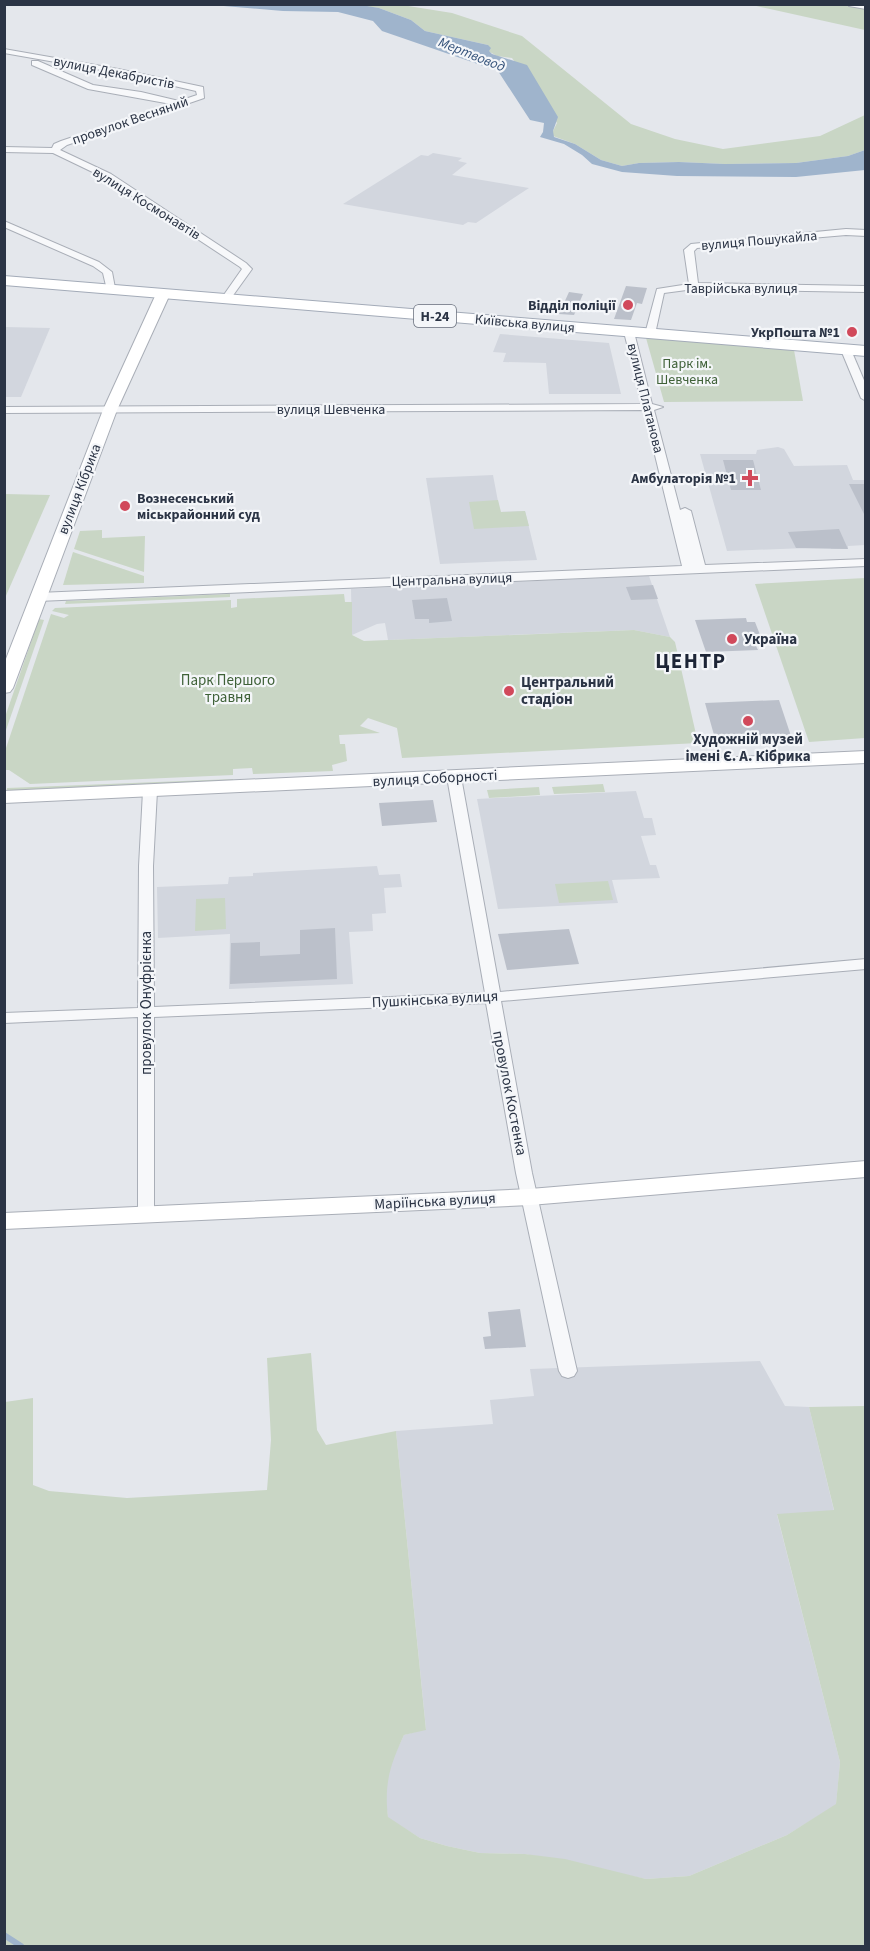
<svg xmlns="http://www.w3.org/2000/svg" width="870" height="1951" font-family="'Source Sans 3',sans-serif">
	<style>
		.built { fill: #d2d6de }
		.green { fill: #c9d6c5 }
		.water { fill: #9fb4cc }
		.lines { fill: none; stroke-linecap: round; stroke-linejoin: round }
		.stream { stroke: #9fb4cc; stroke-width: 6 }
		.building { fill: #bbc0ca }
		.street-casing { stroke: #a9aeb7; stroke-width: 2 }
		.secondary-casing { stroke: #a9aeb7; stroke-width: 2 }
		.primary-casing { stroke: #a3abb8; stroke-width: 2 }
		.street { fill: #f7f8fa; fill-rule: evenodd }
		.secondary { fill: #fff; fill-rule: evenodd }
		.primary { fill: #fff; fill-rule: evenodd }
		.poi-dot { fill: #d1495b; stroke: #f4f6f9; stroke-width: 2 }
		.labels { text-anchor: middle; stroke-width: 4.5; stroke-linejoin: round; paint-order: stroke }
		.far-water-label { font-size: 14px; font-style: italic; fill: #34527a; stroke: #f4f6f9 }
		.far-street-label { font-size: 14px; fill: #2b3445; stroke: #f4f6f9 }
		.far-poi-label { font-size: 14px; font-weight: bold; fill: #2b3445; stroke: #f4f6f9; text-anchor: end }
		.shield { fill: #f4f6f9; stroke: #676e7b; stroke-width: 1.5 }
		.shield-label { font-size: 14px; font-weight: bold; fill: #2b3445 }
		.far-park-label { font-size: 14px; fill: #3f6138; stroke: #f4f6f9 }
		.poi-label { font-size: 15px; font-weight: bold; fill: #2b3445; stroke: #f4f6f9; text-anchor: start }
		.park-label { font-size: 15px; fill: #3f6138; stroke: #f4f6f9 }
		.street-label { font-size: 15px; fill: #2b3445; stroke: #f4f6f9 }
		.district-label { font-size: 21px; font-weight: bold; letter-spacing: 1.5px; fill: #1d2536; stroke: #f4f6f9 }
	</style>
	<rect width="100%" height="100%" fill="#e4e7ec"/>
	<g class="built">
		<path d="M433,153L462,158L458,161L467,163L452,175L529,188L476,223L468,222L463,225L343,204L421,155L428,156Z"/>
		<path d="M5,327L50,328L21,397H5Z"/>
		<path d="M500,334L609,343L621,394H549L546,363L503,362L506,353L493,352Z"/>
		<path d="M778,447L784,449L794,466L847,465L853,480H865V545L848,546V549H831L830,547L727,551L700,454H756L757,450Z"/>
		<path d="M493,475L500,512L525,511L537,560L440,564L426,478Z"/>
		<path d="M649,576L670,637L634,630L388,640L385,623L377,624L352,635L351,589Z"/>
		<path d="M636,791L644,818H652L656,835L641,836L650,865H656L660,878L612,880L618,903L498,909L477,799Z"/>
		<path d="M377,866L379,875L400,874L402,887L384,888L386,913L372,914L373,931L349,932L353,984L229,989L230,934L158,938L157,887L228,884L229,877L253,876V873Z"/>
		<path d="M760,1361L785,1406L809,1407L834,1511L777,1515L840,1762L836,1805L787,1835L689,1876L646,1879L525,1854L480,1853L447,1846L420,1838L388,1818L385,1793L391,1762L404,1735L426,1729L396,1431L493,1424L490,1400L534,1396L530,1369Z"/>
	</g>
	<g class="green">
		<path d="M351,5H402L452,13L522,36L631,124L675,139L723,149L820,136L865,115V150L848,156L796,163L725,164L679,162L639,163L622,166L601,160L575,144L553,136V131L557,123L512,58L497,56L488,51V45L425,31L411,20L379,8Z"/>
		<path d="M752,5H848L865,8V30Z"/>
		<path d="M646,338L794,350L803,401L664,402Z"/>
		<path d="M5,494L50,495L5,598L4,494Z"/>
		<path d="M498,500L501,512L525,511L529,526L474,529L469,502Z"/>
		<path d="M102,530V538L145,536L144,572L74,549L80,531Z"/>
		<path d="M73,552L144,576V583L63,585Z"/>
		<path d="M865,578V738L809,742L755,584Z"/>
		<path d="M230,594V597L65,604L66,601Z"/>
		<path d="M344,594L345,602H352V635L364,641L634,630L670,637L675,642L698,743L402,758L397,728L368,718L360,726L380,733L339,735L340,744H345L347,761L332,765L333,771L253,774L252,768L233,769V775L30,784L9,770H5V751L51,614L64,618L69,615L52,611L55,608L231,600V608L237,607V599Z"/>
		<path d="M39,619L44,620L5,733V717Z"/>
		<path d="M233,779V782L7,791V788Z"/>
		<path d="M603,784L605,792L554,794L552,787Z"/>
		<path d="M539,787L540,795L489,798L487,790Z"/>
		<path d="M608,881L613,900L559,903L555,884Z"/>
		<path d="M225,898L226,929L195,931L196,899Z"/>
		<path d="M311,1353L317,1430L326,1445L396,1431L426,1730L404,1735C390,1765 384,1784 388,1817L420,1838L447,1846L480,1853L525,1854L565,1859L646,1879L689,1876L787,1835L836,1804L840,1762L777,1514L834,1510L809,1407L865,1406V1946H5V1402L33,1398V1485L49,1491L127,1498L267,1490L271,1440L267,1358Z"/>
	</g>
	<path class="water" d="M212,5H361L379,8L411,20L425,31L488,45L491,48L489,51L492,54L527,65L558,117L553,131L554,137L575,144L601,160L622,166L639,163L679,162L725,164L796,163L848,156L865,150V170L796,177L677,176L622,172L592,164L582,155L564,144L540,137L543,132L544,123L530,120L498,71L382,31L373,21L338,12L283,11Z"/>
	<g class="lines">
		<path class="stream" d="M4,1935L21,1946"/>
	</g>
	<g class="building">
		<path d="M626,286L647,288L642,304L637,303L631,320L614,319Z"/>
		<path d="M569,292L583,294L574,315L559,314Z"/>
		<path d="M723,460H753L761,490H731Z"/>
		<path d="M849,484H866V518Z"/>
		<path d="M839,529L848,549L796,548L788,532Z"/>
		<path d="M653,585L658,599L631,600L626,587Z"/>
		<path d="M447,598L452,621L429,623V619H415L412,600Z"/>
		<path d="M746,618L747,622H755L764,645L756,646L758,650L706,652L695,620Z"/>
		<path d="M779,700L792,739L716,742L705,703Z"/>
		<path d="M433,800L437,822L382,826L379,803Z"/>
		<path d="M335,928L337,979L230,984L231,943L260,942V956L300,954V930Z"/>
		<path d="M569,929L579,964L507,970L498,934Z"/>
		<path d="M520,1309L526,1347L485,1349L483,1337L491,1336L488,1312Z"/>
	</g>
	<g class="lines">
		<defs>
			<g id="street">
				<path d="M849,4L866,5V9L849,6Z"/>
				<path d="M4,49L118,69L203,87L204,98L67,145L60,150L111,174L246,263L252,269L229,301L221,299L242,269L240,267L105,178L53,153L4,152V147L52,148L54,144L61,141L171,104L88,89L32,65V61H38L93,85L141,92L179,101L197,95L196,91L118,73L4,53Z"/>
				<path d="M4,221L99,262L112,272L115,288L107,290L103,273L93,266L4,227Z"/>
				<path d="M846,229L866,230V236L846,235L697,248L694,251L698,283L866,286V292L694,289L664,293L655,334L650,337L645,334L657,289L689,284L684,250L691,244Z"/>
				<path d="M629,329L634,332L652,404L663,407L654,410L680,510L685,508L691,511L705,565L866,559V566L38,601L32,597L38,593L682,566L644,410L4,413V407L642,404L624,332Z"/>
				<path d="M842,348L851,350L866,385V401L861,398L841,350Z"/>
				<path d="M454,773L461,777L500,992L866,959V969L501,1001L532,1173L577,1371L574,1376L568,1378L562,1376L559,1371L516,1173L486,1003L154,1017V1215L152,1219H140L138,1215V1017L4,1023V1013L138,1008L139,866L143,791L150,787L157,791L153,866L154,1007L485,993L447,777Z"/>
			</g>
			<g id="secondary">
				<path d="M163,290L170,294L117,410L13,688L10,692L4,693V664L103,410L156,294Z"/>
				<path d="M866,751V763L4,803V791Z"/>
				<path d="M866,1161V1177L530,1205L4,1229V1213L530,1189Z"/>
			</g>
			<path id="primary" d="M4,276L866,346V356L4,285Z"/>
		</defs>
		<use href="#street" class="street-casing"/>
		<use href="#secondary" class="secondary-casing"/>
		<use href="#primary" class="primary-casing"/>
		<use href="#street" class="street"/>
		<use href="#secondary" class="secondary"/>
		<use href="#primary" class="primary"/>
	</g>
	<g class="poi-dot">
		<circle cx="628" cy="305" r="6"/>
		<circle cx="852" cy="332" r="6"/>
		<path d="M747 469h6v6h6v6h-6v6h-6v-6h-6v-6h6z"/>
		<circle cx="125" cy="506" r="6"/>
		<circle cx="732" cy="639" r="6"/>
		<circle cx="509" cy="691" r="6"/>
		<circle cx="748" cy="721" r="6"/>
	</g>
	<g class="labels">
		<g class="far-water-label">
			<text transform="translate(472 54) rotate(22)" y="5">Мертвовод</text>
		</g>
		<g class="far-street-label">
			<text transform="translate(114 72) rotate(11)" y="5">вулиця Декабристів</text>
			<text transform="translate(130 120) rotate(-19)" y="5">провулок Весняний</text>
			<text transform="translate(147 203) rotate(32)" y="5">вулиця Космонавтів</text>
			<text transform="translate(759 240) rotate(-5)" y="5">вулиця Пошукайла</text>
			<text x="741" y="293">Таврійська вулиця</text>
			<text transform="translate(525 323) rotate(5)" y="5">Київська вулиця</text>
			<text transform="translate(646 398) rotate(76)" y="5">вулиця Платанова</text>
			<text x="331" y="414">вулиця Шевченка</text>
			<text transform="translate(79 489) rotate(-69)" y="5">вулиця Кібрика</text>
			<text transform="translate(452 579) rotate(-2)" y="5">Центральна вулиця</text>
		</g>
		<g class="far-poi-label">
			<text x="616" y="310">Відділ поліції</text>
			<text x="840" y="337">УкрПошта №1</text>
			<text x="736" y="483">Амбулаторія №1</text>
			<text x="137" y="503" text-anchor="start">Вознесенський<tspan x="137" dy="16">міськрайонний суд</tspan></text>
		</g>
		<rect class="shield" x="414" y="305" width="42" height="22" rx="4.5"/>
		<g class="shield-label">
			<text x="435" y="321">Н-24</text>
		</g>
		<g class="far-park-label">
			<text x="687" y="368">Парк ім.<tspan x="687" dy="16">Шевченка</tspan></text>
		</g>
		<g class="poi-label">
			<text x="744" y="644">Україна</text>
			<text x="521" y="687">Центральний<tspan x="521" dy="17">стадіон</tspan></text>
			<text x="748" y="744" text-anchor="middle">Художній музей<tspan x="748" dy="17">імені Є. А. Кібрика</tspan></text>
		</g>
		<g class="park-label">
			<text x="228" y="685">Парк Першого<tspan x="228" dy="17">травня</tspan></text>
		</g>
		<g class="street-label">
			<text transform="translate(435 778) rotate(-3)" y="5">вулиця Соборності</text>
			<text transform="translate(435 999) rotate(-3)" y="5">Пушкінська вулиця</text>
			<text transform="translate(146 1003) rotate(-90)" y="5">провулок Онуфрієнка</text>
			<text transform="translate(510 1093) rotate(79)" y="5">провулок Костенка</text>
			<text transform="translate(435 1201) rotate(-3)" y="5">Маріїнська вулиця</text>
		</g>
		<g class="district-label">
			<text x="691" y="668">ЦЕНТР</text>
		</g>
	</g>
	<rect width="870" height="1951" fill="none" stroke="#2b3445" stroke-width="12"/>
</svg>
